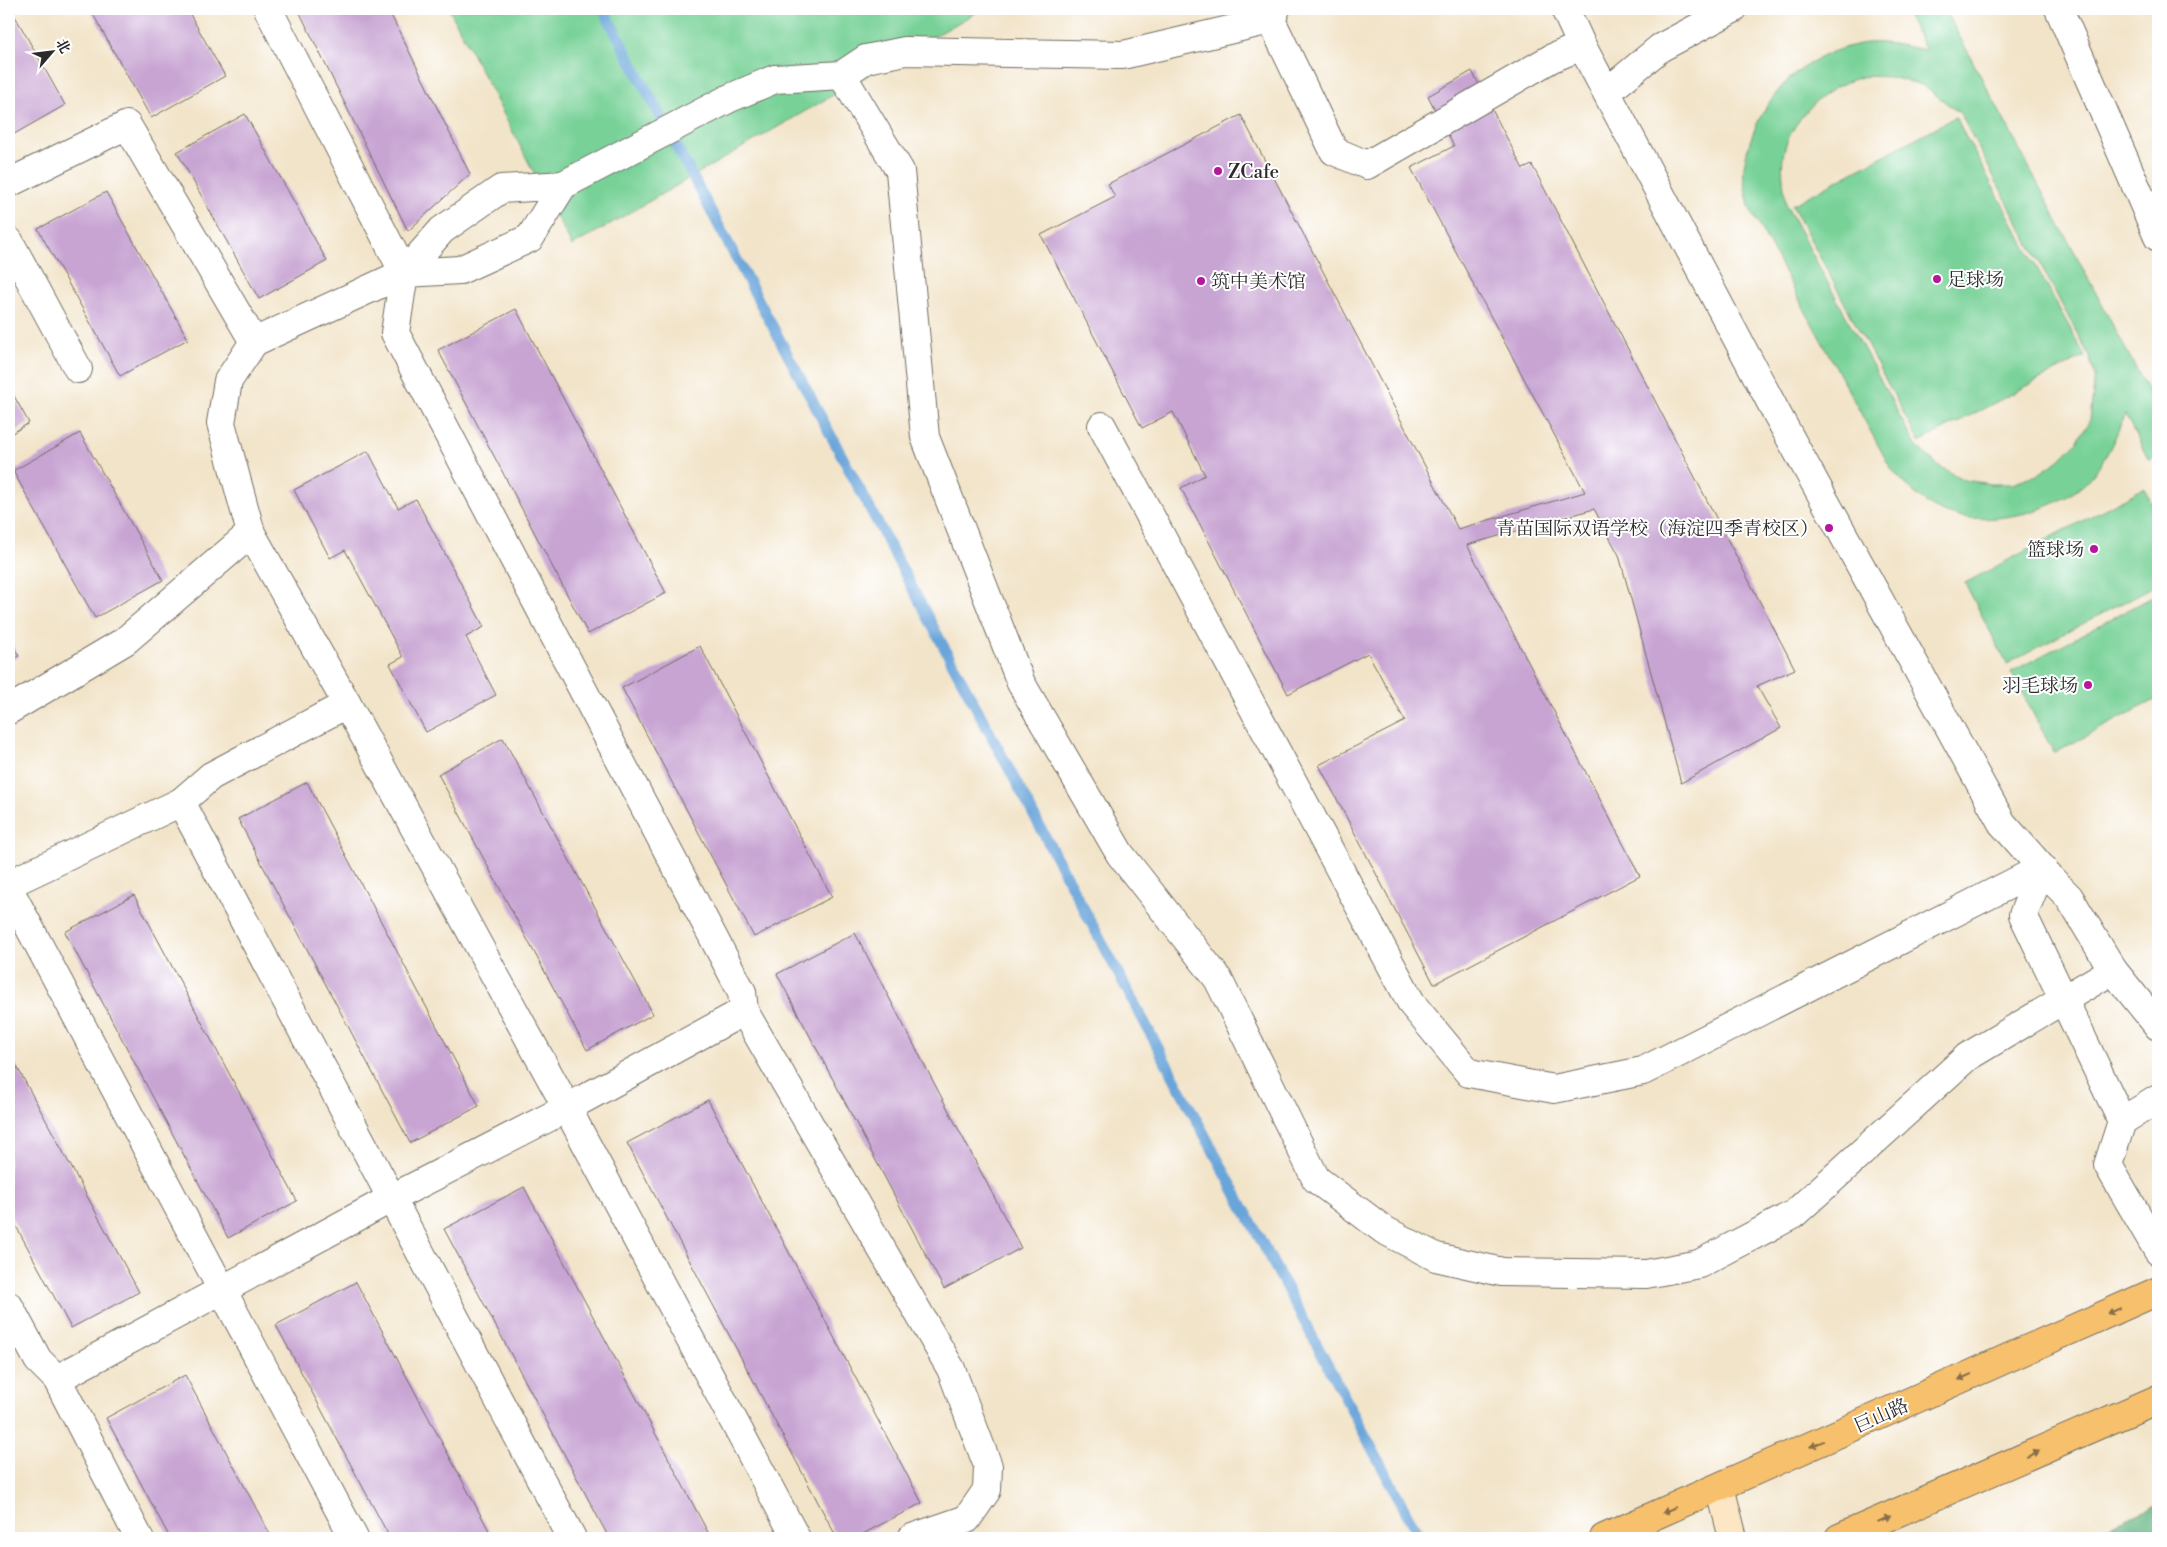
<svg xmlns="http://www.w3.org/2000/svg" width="2167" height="1547" font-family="'Libre Bodoni','Noto Serif SC',serif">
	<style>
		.green { fill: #78d298; stroke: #527e62; fill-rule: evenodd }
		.forest { fill: #62b480; stroke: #467056 }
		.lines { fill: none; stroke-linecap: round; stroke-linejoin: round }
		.stream { stroke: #6aa5da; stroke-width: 11 }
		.building { fill: #c8a4d3 }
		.street-casing { stroke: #716c62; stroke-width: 30 }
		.secondary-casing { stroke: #716c62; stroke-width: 30 }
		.primary-casing { stroke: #716c62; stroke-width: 30 }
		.street { stroke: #fff; stroke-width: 28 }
		.secondary { stroke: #fce6c4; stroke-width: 28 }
		.primary { stroke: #f7c06c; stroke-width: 28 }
		.oneway { fill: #876e48 }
		.poi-dot { fill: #b5179e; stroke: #fff; stroke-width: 2 }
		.labels { text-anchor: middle; stroke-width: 4; stroke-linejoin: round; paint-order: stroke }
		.poi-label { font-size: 19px; fill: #2b2b2b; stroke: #fff; text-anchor: start }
		.street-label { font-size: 19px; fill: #2b2b2b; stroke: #fff }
	</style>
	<rect width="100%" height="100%" fill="#fff"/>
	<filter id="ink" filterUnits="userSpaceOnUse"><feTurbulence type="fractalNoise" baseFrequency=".02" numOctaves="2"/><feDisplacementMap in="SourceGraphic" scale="10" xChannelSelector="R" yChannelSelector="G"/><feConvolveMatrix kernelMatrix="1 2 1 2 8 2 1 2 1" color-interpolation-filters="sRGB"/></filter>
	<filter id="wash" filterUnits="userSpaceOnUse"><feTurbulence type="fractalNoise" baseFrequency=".0096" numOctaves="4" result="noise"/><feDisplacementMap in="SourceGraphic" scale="20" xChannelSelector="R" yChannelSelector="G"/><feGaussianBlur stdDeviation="1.12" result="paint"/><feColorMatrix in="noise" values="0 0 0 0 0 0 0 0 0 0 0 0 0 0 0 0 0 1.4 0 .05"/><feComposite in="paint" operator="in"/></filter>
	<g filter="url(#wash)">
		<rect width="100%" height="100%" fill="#f2e4c9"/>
		<g class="green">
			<path d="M449,9H982L572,246Z"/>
			<path d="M1904,9H1945L2158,410V455L2149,461L2125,414C2116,436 2107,459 2091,477C2060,514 1975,532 1933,507C1917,498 1904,482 1891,469L1749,207C1747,195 1742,178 1744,166C1754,106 1795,58 1855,45C1879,39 1903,46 1926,50ZM1889,77L1922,85L1960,113L2088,354L2095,375L2090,420L2077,442L2058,461L2037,475L2012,484H1991L1964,480L1939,466L1916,446L1786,205C1784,186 1779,163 1786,144C1798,113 1827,87 1858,78C1867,75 1879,77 1889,77Z"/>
			<path d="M1955,117L2085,356L1919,442L1792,205Z"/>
			<path d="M2144,488L2158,515V584L2007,664L1965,583Z"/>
			<path d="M2158,594V698L2054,753L2011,672Z"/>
		</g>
		<path class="forest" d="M2158,1505V1538H2083Z"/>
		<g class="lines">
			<path class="stream" d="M603,9L1420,1538"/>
		</g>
		<g id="blocks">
			<g class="building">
				<path d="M9,9H11L65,105L9,137Z"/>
				<path d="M90,9H187L225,76L151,118Z"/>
				<path d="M298,9H388L470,174L408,231Z"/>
				<path d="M1472,71L1523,169L1532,165L1795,669L1757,686L1781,728L1681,783L1619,555L1594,509L1467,545L1640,876L1434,984L1319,765L1405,721L1368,653L1288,694L1181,488L1205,475L1173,412L1142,428L1041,235L1115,197L1108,184L1241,115L1458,529L1585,492L1411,168L1454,146L1428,96Z"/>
				<path d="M245,114L327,261L259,299L177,152Z"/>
				<path d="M106,192L188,339L120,376L38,229Z"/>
				<path d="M516,309L666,593L588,634L438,350Z"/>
				<path d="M9,387L29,423L9,435Z"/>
				<path d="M80,433L163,580L95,618L13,471Z"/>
				<path d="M368,451L398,508L416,499L484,627L466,637L496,695L426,732L390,664L403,657L345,550L330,558L294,490Z"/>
				<path d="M9,639L19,656L9,662Z"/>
				<path d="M700,646L832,897L754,937L622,688Z"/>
				<path d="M503,738L653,1014L587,1050L438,774Z"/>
				<path d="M307,782L479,1106L410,1143L238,819Z"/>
				<path d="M134,895L297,1201L228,1238L65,932Z"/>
				<path d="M855,933L1021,1248L944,1289L777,974Z"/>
				<path d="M9,1052L139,1292L71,1328L9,1213Z"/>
				<path d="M708,1100L922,1503L855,1538H837L627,1143Z"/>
				<path d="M524,1187L711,1538H609L444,1229Z"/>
				<path d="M356,1282L493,1538H390L276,1325Z"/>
				<path d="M185,1375L272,1538H170L106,1418Z"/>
			</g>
		</g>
	</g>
	<g filter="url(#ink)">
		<use href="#blocks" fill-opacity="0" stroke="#716c62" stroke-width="1"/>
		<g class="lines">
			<defs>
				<g id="street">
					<path d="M268,9L404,273"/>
					<path d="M1565,9L1582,46L1777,414L2002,823L2042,868"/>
					<path d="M2059,9L2158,237"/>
					<path d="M1271,20L1334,151L1367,165L1552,58L1582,46"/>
					<path d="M842,75L900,171L925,437L1021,683L1120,854L1218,979L1316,1179L1384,1230L1436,1257L1502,1272L1646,1274L1699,1264L1794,1214L1967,1057L2113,970"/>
					<path d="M1607,92L1660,48L1733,9"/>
					<path d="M9,183L127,125L254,342"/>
					<path d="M563,185L730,98L775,79L842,75L866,59L905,51L1123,55L1271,20L1276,9"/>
					<path d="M9,241L78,369"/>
					<path d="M1102,426L1412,1004L1469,1073L1554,1089L1643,1071L2042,868"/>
					<path d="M9,710L125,641L251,533"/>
					<path d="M181,802L572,1538"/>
					<path d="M2042,868L2023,915L2122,1121"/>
					<path d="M2042,868L2035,877L2050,878L2069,897L2113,970L2158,1026"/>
					<path d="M9,884L181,802L211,776L347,704"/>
					<path d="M9,889L354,1538"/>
					<path d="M2158,1099L2122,1121L2108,1165L2158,1251"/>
					<path d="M9,1306L38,1360L57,1379L139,1538"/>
					<path d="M57,1379L392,1198L567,1108L744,1011"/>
					<path d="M796,1538L567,1108L347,704L251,533L221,423L228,381L254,342L404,273L460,270L530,238L563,185L501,189L442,230L404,273L395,333L742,992L744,1011L951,1369L988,1466L987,1490L967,1519L912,1538"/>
				</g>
				<path id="secondary" d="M1720,1487L1733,1538"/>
				<g id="primary">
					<path d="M1604,1538L2158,1291"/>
					<path d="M1839,1538L2158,1399"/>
				</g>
			</defs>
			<use href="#street" class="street-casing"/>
			<use href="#secondary" class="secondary-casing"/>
			<use href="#primary" class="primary-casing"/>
			<use href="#street" class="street"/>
			<use href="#secondary" class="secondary"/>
			<use href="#primary" class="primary"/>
		</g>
		<defs><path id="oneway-solid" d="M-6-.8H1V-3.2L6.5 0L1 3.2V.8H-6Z" transform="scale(1.25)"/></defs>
		<g class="oneway">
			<use href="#oneway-solid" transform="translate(2114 1311) rotate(156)"/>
			<use href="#oneway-solid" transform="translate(1965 1377) rotate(156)"/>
			<use href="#oneway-solid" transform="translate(1817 1444) rotate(156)"/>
			<use href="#oneway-solid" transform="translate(2033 1454) rotate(-24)"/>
			<use href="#oneway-solid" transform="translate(1669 1510) rotate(156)"/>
			<use href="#oneway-solid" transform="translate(1884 1519) rotate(-24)"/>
		</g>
	</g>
	<g class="poi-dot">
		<circle cx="1218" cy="171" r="5"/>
		<circle cx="1937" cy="279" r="5"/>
		<circle cx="1201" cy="281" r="5"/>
		<circle cx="1829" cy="528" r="5"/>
		<circle cx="2094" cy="549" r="5"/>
		<circle cx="2088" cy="685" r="5"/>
	</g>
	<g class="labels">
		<g class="poi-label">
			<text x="1228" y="178">ZCafe</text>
			<text x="1947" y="286">足球场</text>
			<text x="1211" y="288">筑中美术馆</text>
			<text x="1819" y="535" text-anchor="end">青苗国际双语学校（海淀四季青校区）</text>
			<text x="2084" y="556" text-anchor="end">篮球场</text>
			<text x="2078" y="692" text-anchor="end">羽毛球场</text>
		</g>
		<g class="street-label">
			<text transform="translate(1881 1415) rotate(-24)" y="7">巨山路</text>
		</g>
	</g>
	<rect width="2167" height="1547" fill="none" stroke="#fff" stroke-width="30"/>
	<g transform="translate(52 52) rotate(62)" stroke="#ffffff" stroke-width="4" paint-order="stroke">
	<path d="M0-4L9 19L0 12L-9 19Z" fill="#2b2b2b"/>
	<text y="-8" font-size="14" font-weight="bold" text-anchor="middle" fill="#2b2b2b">北</text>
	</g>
</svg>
